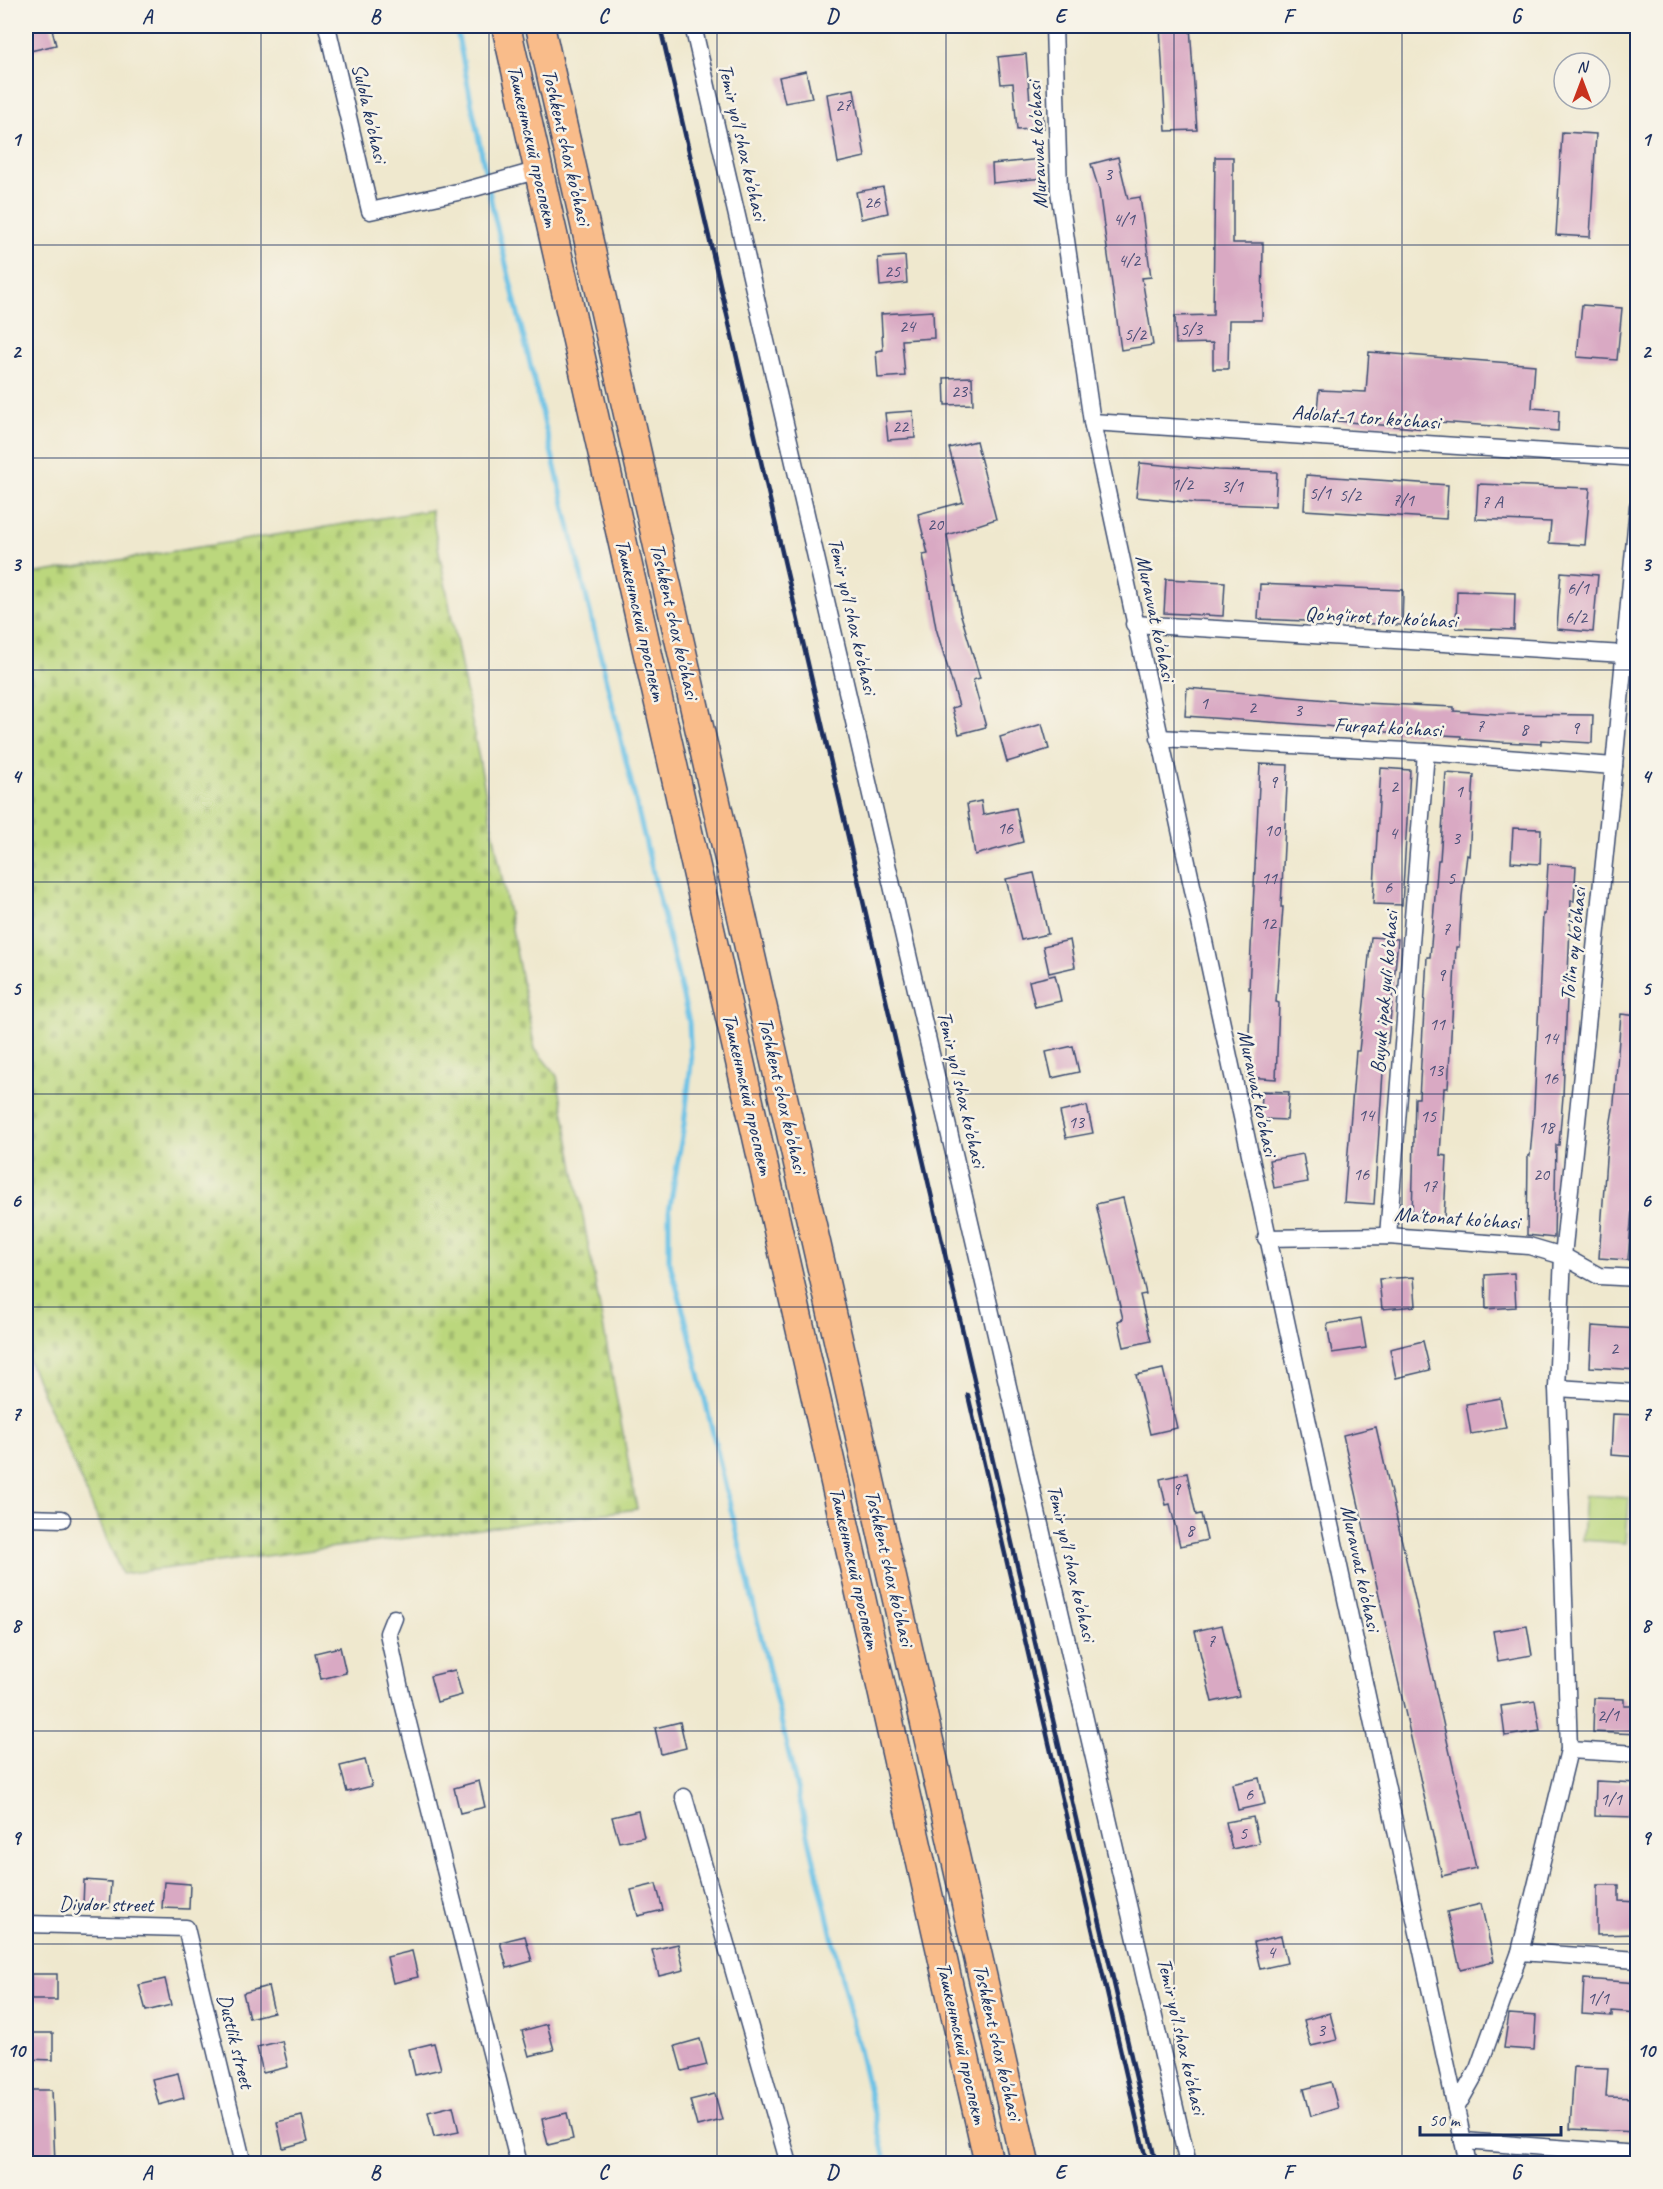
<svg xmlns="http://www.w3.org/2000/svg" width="1663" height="2189" font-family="Caveat,sans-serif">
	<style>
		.cemetery { fill: url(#cemetery-stones); stroke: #6b836e; stroke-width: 1.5 }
		.pitch { fill: #bbd77d; stroke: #6b836e; stroke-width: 1.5 }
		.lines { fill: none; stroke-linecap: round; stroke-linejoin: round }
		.stream { stroke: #69c1e6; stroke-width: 5 }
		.building { fill: #d9a9c3 }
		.minor-casing { stroke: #3b4b6f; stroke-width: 19 }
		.trunk-casing { stroke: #3b4b6f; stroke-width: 31 }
		.minor { stroke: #fff; stroke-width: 16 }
		.trunk { stroke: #f9bc8a; stroke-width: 28 }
		.rail { stroke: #1b2f5e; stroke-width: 4.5 }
		.grid { fill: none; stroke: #1b2f5e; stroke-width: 1.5; stroke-opacity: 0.55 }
		.labels { text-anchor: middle; stroke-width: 5; stroke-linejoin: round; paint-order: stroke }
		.number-label { font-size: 18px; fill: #4a4e77 }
		.street-label { font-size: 21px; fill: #1b2f5e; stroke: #f7f3e8 }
		.neatline { fill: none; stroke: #1b2f5e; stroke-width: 2 }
		.grid-label { font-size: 20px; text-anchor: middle; font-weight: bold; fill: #1b2f5e }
	</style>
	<defs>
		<pattern id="cemetery-stones" width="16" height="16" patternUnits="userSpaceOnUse" patternTransform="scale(1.5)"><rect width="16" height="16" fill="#bbd77d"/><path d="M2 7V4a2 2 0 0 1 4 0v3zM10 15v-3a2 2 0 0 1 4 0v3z" fill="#a0b96e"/></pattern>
	</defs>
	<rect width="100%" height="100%" fill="#f7f3e8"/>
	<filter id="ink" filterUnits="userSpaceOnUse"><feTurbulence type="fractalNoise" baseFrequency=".0167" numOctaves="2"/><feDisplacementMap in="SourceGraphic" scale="12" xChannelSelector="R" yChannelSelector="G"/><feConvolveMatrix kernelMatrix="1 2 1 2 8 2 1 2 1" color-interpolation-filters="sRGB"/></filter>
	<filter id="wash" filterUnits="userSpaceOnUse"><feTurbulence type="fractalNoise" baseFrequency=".008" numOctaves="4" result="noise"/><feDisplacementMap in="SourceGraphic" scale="24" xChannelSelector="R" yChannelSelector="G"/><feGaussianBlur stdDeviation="1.35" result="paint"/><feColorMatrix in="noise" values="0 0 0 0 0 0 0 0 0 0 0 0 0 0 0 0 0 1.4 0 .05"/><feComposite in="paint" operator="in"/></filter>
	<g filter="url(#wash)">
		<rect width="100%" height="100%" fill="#efe8ce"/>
		<path class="cemetery" d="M431,510L535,1049L557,1076L637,1509L122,1574L26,1355V575Z"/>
		<path class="pitch" d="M1585,1495L1629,1498L1626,1543L1582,1540Z"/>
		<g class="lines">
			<path class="stream" d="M456,26L493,210L689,1022L691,1064L684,1125L669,1212V1260L688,1328L886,2164"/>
		</g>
		<g id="blocks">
			<g class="building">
				<path d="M26,26H51L56,45L26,52Z"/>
				<path d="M1160,26H1190L1197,130L1166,131Z"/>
				<path d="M1026,54L1030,102L1042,101L1044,128L1017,130L1013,83L1001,84L998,57Z"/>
				<path d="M806,71L812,98L785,103L779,77Z"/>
				<path d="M854,89L865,157L838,163L827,94Z"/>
				<path d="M1562,132L1596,134L1590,237L1556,235Z"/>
				<path d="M1118,157L1128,199L1140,197L1151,277L1142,278L1153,345L1121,350L1099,190L1091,164Z"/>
				<path d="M1215,157H1233V243H1263L1262,320H1229L1228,369H1213V343L1176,344L1175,316L1213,315Z"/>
				<path d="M1042,159L1043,178L993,183L992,164Z"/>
				<path d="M883,187L888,213L861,219L856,192Z"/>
				<path d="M905,256L907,283L880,286L878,258Z"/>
				<path d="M1582,305L1622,308L1617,360L1577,357Z"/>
				<path d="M933,311L934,338L902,340L905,376L878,378L876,351L883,350L881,314Z"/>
				<path d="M1369,352L1535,365L1532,408L1559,410L1558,431L1426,421L1425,429L1316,419L1319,390L1366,392Z"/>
				<path d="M972,377L973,404L945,405L944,378Z"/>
				<path d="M913,411L915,438L888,440L885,413Z"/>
				<path d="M976,441L996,519L947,535L960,612L980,678L973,680L986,727L959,734L952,708L959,706L936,628L923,555L928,554L918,514L963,502L949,448Z"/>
				<path d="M1140,463L1218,470L1277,472L1275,506L1195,503L1136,497Z"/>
				<path d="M1306,475L1448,485L1446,519L1304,510Z"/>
				<path d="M1478,484L1590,488L1585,545L1549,543L1551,522L1476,519Z"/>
				<path d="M1561,572L1598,575L1593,632L1557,629Z"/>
				<path d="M1166,579L1225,582L1223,616L1164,613Z"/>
				<path d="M1260,584L1403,590L1402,625L1258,619Z"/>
				<path d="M1457,591L1515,593L1514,630L1456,628Z"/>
				<path d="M1187,688L1363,703L1454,707V711L1498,714L1593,715L1592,743L1541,740V744L1501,742L1461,739V736L1368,731L1326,726L1185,716Z"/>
				<path d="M1042,724L1049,749L1007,762L1000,737Z"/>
				<path d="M1260,764L1288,765L1281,907H1283L1276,1002L1279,1003L1276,1079L1247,1077L1251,989H1249Z"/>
				<path d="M1381,768L1410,770L1402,905L1373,904Z"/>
				<path d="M1446,773L1474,775L1469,856L1467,855L1462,896L1459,947H1456L1448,1088H1444L1440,1155L1447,1156L1444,1219L1412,1217L1415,1098H1419L1427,957H1430L1438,860H1440Z"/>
				<path d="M981,801L983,815L1016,808L1023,842L975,855L967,804Z"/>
				<path d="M1513,828L1541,829L1540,864L1511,862Z"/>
				<path d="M1548,864L1576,866L1574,901H1571L1563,1096L1559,1145H1556L1554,1238L1527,1235L1528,1156H1530L1534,1109L1543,914H1545Z"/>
				<path d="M1034,873L1048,934L1021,940L1006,879Z"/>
				<path d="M1371,937L1398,939L1388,1043H1385L1374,1204L1344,1202L1356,1051H1359Z"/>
				<path d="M1070,940L1075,967L1049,973L1043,946Z"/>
				<path d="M1055,975L1061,1001L1035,1007L1029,981Z"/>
				<path d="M1621,1014L1638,1016V1135L1628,1260L1599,1258L1607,1145L1614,1103Z"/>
				<path d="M1073,1046L1079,1072L1052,1078L1046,1052Z"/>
				<path d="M1262,1091L1289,1092L1287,1120L1261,1119Z"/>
				<path d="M1087,1106L1093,1133L1066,1138L1060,1112Z"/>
				<path d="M1303,1154L1308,1182L1274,1188L1269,1160Z"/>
				<path d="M1123,1198L1146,1294L1140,1295L1151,1341L1124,1347L1118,1321L1123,1319L1096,1204Z"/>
				<path d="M1514,1273L1516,1307L1486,1309L1485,1275Z"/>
				<path d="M1414,1277L1416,1306L1382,1309L1379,1279Z"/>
				<path d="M1361,1318L1366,1348L1332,1353L1327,1324Z"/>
				<path d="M1592,1326L1638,1329V1370L1590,1367Z"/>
				<path d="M1423,1341L1430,1370L1396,1378L1390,1349Z"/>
				<path d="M1163,1369L1177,1428L1150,1434L1136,1375Z"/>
				<path d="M1500,1398L1506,1428L1471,1434L1466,1404Z"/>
				<path d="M1613,1414L1638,1415V1457L1611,1455Z"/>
				<path d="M1376,1427L1476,1868L1442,1876L1343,1435Z"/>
				<path d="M1187,1473L1196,1515L1201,1514L1207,1540L1180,1546L1170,1504L1166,1505L1160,1479Z"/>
				<path d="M1222,1625L1239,1696L1212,1702L1195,1631Z"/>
				<path d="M1527,1626L1532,1655L1498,1661L1493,1631Z"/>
				<path d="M340,1647L346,1673L321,1679L315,1653Z"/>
				<path d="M455,1670L462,1695L437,1702L430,1676Z"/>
				<path d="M1594,1698L1624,1699V1705H1638V1734L1593,1732Z"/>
				<path d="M1535,1701L1540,1731L1505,1736L1501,1706Z"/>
				<path d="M680,1722L686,1748L661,1754L655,1728Z"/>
				<path d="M365,1760L372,1786L347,1792L340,1766Z"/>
				<path d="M1259,1778L1265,1804L1238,1810L1232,1784Z"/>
				<path d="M479,1781L485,1807L460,1813L454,1788Z"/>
				<path d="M1596,1781L1638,1783V1817L1595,1816Z"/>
				<path d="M638,1811L644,1837L619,1842L612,1817Z"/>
				<path d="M1253,1817L1259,1843L1232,1849L1226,1822Z"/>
				<path d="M84,1880L111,1882L109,1908L83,1906Z"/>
				<path d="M164,1882L190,1884L189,1909L162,1908Z"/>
				<path d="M656,1884L663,1910L638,1916L631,1890Z"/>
				<path d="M1597,1885H1619V1901L1638,1902V1934L1597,1935Z"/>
				<path d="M1481,1904L1494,1961L1460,1969L1447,1912Z"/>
				<path d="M525,1936L532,1961L507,1968L500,1942Z"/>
				<path d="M1281,1936L1287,1963L1260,1969L1254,1942Z"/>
				<path d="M678,1944L684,1970L659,1976L652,1950Z"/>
				<path d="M412,1951L418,1977L393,1983L387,1957Z"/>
				<rect x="31" y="1974" width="26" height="26"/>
				<path d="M165,1979L171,2005L146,2011L139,1985Z"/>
				<path d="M1584,1979L1638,1983V2013L1612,2011V2016L1582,2014Z"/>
				<path d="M268,1986L274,2012L249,2018L243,1993Z"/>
				<path d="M1330,2013L1337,2040L1311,2046L1304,2020Z"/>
				<path d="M1509,2014L1536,2016L1534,2050L1504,2048Z"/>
				<path d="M547,2024L554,2050L529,2056L522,2031Z"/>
				<path d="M27,2033H53V2060L27,2059Z"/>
				<path d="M700,2039L707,2065L682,2071L675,2046Z"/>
				<path d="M282,2041L288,2067L263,2073L257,2047Z"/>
				<path d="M434,2043L441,2069L415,2075L409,2049Z"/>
				<path d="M1574,2067L1608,2068L1606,2097L1638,2098V2132L1570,2129Z"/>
				<path d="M178,2073L184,2098L159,2105L152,2079Z"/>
				<path d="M1331,2082L1338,2108L1311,2116L1304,2089Z"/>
				<path d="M27,2090H52L55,2163H29Z"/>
				<path d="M715,2094L722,2120L697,2126L690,2100Z"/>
				<path d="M453,2106L459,2132L434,2137L428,2112Z"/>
				<path d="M567,2113L573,2139L548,2145L542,2119Z"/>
				<path d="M302,2116L308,2141L283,2148L277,2122Z"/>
			</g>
		</g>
	</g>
	<g filter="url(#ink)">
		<use href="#blocks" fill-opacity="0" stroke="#3b4b6f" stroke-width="1.5"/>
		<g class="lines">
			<defs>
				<g id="minor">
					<path d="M327,26L370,211L467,190L539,170"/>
					<path d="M693,26L1188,2164"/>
					<path d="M1054,26L1059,191L1092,422L1468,2164"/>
					<path d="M1092,422L1638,458"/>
					<path d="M1134,624L1624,654"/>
					<path d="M1159,738L1426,752L1614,766"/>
					<path d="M1388,1236L1426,752"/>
					<path d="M1266,1238L1388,1236L1529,1246L1563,1256L1599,1276L1638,1278"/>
					<path d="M1557,1388L1638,1393"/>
					<path d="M26,1518L62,1519"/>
					<path d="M394,1618L388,1633L403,1703L519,2164"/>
					<path d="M1569,1750L1638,1754"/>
					<path d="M684,1797L789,2164"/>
					<path d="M26,1924L186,1928L243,2164"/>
					<path d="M1520,1952L1638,1960"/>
					<path d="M1456,2108L1478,2069L1520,1952L1569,1750L1557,1388L1563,1256L1614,766L1638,506"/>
					<path d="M1463,2141L1638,2154"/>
				</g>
				<g id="trunk">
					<path d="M506,26L989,2164"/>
					<path d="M540,26L1025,2164"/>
				</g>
			</defs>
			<use href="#minor" class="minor-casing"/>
			<use href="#trunk" class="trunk-casing"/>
			<use href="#minor" class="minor"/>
			<use href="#trunk" class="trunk"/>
			<g class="rail">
				<path d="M660,26L1156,2164"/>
				<path d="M968,1395L1147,2164"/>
			</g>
		</g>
	</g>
	<path class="grid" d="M261,26V2164M489,26V2164M717,26V2164M946,26V2164M1174,26V2164M1402,26V2164M26,245H1638M26,458H1638M26,670H1638M26,882H1638M26,1094H1638M26,1307H1638M26,1519H1638M26,1731H1638M26,1944H1638"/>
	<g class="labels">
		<g class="number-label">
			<text x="843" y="111">27</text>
			<text x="1108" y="180">3</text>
			<text x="872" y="208">26</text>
			<text x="1124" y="225">4/1</text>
			<text x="1129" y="266">4/2</text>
			<text x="892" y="277">25</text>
			<text x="907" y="332">24</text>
			<text x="1191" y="335">5/3</text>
			<text x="1135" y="340">5/2</text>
			<text x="959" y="397">23</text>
			<text x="900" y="432">22</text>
			<text x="1182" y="490">1/2</text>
			<text x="1232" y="492">3/1</text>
			<text x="1320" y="499">5/1</text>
			<text x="1350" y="501">5/2</text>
			<text x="1403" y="506">7/1</text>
			<text x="1492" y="508">7 А</text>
			<text x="935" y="530">20</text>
			<text x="1578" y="594">6/1</text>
			<text x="1576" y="623">6/2</text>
			<text x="1204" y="709">1</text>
			<text x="1252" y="713">2</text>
			<text x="1298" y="716">3</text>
			<text x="1480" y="732">7</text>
			<text x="1575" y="734">9</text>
			<text x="1524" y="735">8</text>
			<text x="1273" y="788">9</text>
			<text x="1394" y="792">2</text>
			<text x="1459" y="797">1</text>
			<text x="1005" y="834">16</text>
			<text x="1272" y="836">10</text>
			<text x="1393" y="839">4</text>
			<text x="1456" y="844">3</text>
			<text x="1269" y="884">11</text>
			<text x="1451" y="884">5</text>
			<text x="1388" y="893">6</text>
			<text x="1268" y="929">12</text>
			<text x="1446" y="935">7</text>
			<text x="1441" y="981">9</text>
			<text x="1437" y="1030">11</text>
			<text x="1550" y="1044">14</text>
			<text x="1435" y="1076">13</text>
			<text x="1550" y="1084">16</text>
			<text x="1366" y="1121">14</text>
			<text x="1428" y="1122">15</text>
			<text x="1076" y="1128">13</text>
			<text x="1546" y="1133">18</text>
			<text x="1361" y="1180">16</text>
			<text x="1541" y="1180">20</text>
			<text x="1429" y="1192">17</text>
			<text x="1614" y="1354">2</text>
			<text x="1176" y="1495">9</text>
			<text x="1190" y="1536">8</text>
			<text x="1211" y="1647">7</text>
			<text x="1608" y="1721">2/1</text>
			<text x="1249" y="1800">6</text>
			<text x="1611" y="1805">1/1</text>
			<text x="1243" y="1839">5</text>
			<text x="1271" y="1958">4</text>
			<text x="1598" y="2004">1/1</text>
			<text x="1321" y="2036">3</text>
		</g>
		<g class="street-label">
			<text transform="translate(370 113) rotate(77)" y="7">Sulola ko'chasi</text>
			<text transform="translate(743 142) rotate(77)" y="7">Temir yo'l shox ko'chasi</text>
			<text transform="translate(1037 145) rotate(-93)" y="7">Muravvat ko'chasi</text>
			<text transform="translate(533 146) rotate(77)" y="7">Ташкентский проспект</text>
			<text transform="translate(567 147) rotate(77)" y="7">Toshkent shox ko'chasi</text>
			<text transform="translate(1366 417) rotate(4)" y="7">Adolat-1 tor ko'chasi</text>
			<text transform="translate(853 616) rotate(77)" y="7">Temir yo'l shox ko'chasi</text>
			<text transform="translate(1381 617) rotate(3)" y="7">Qo'ng'irot tor ko'chasi</text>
			<text transform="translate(1156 618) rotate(78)" y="7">Muravvat ko'chasi</text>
			<text transform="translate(641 620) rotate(77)" y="7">Ташкентский проспект</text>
			<text transform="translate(675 621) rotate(77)" y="7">Toshkent shox ko'chasi</text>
			<text transform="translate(1388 727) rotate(3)" y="7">Furqat ko'chasi</text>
			<text transform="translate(1573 944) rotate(-84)" y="7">To'lin oy ko'chasi</text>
			<text transform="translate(1384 992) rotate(-85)" y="7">Buyuk ipak yuli ko'chasi</text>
			<text transform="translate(962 1089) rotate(77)" y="7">Temir yo'l shox ko'chasi</text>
			<text transform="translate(1258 1093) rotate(78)" y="7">Muravvat ko'chasi</text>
			<text transform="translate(748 1094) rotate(77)" y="7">Ташкентский проспект</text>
			<text transform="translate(783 1095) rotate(77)" y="7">Toshkent shox ko'chasi</text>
			<text transform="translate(1457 1218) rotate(4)" y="7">Ma'tonat ko'chasi</text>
			<text transform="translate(1072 1563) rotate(77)" y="7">Temir yo'l shox ko'chasi</text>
			<text transform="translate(855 1568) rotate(77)" y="7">Ташкентский проспект</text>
			<text transform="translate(890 1568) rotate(77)" y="7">Toshkent shox ko'chasi</text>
			<text transform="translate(1361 1568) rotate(78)" y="7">Muravvat ko'chasi</text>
			<text transform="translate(106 1904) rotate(1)" y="7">Diydor street</text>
			<text transform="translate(1182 2036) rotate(77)" y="7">Temir yo'l shox ko'chasi</text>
			<text transform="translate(236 2041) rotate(76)" y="7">Dustlik street</text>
			<text transform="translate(998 2042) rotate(77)" y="7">Toshkent shox ko'chasi</text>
			<text transform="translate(962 2043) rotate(77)" y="7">Ташкентский проспект</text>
		</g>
	</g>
	<rect width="1663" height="2189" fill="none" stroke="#f7f3e8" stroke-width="66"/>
	<g transform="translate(1582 81)"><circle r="28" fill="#f7f3e8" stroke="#9fa5b1" stroke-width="1.5"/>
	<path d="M0-4.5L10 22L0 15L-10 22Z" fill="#c8321e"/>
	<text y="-9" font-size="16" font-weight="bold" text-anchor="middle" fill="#1b2f5e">N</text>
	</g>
	<path d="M1420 2126v9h141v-9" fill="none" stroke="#1b2f5e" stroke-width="3"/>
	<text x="1429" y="2126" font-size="18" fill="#1b2f5e" stroke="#f7f3e8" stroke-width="4.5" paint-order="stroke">50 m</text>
	<rect x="33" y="33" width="1597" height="2123" class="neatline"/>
	<g class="grid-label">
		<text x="147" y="23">A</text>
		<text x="375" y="23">B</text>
		<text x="603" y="23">C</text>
		<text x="832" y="23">D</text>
		<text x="1060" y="23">E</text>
		<text x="1288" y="23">F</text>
		<text x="1516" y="23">G</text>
		<text x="16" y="146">1</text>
		<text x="1646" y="146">1</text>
		<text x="16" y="358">2</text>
		<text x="1646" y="358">2</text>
		<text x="16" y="571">3</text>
		<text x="1646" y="571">3</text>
		<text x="16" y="783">4</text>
		<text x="1646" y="783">4</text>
		<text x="16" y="995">5</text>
		<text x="1646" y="995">5</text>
		<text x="16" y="1207">6</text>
		<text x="1646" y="1207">6</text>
		<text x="16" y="1420">7</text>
		<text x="1646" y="1420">7</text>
		<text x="16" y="1632">8</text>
		<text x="1646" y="1632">8</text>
		<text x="16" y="1844">9</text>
		<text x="1646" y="1844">9</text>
		<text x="16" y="2057">10</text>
		<text x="1646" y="2057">10</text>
		<text x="147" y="2179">A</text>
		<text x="375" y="2179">B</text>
		<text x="603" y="2179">C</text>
		<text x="832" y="2179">D</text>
		<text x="1060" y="2179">E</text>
		<text x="1288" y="2179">F</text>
		<text x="1516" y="2179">G</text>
	</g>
</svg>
